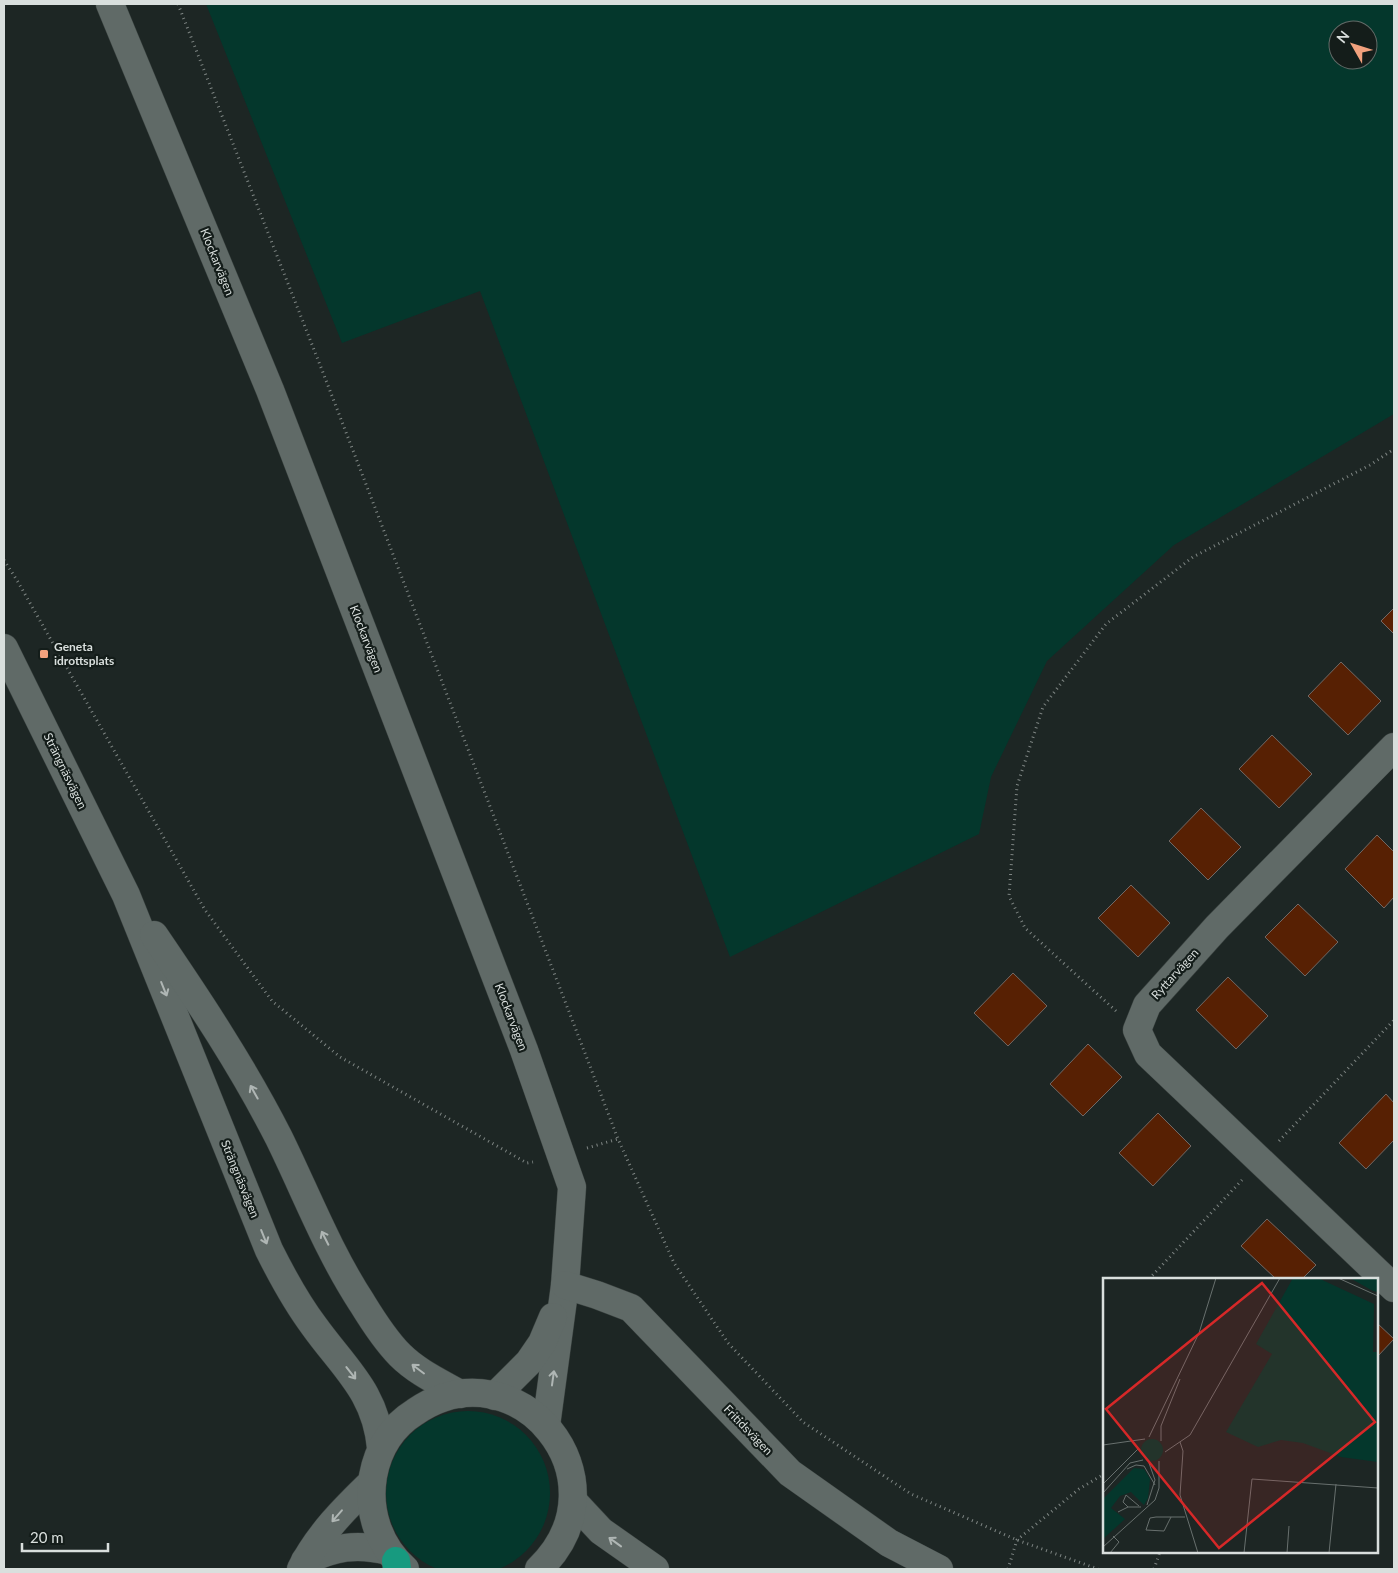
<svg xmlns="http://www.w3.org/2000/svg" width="1398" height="1573" font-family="Lato,sans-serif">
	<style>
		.green { fill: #04372c; fill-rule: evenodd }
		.building { fill: #572003; stroke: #726864 }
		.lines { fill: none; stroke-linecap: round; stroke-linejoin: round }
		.street-casing { stroke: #39413f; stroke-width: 29 }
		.secondary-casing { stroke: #39413f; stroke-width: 29 }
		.highway-casing { stroke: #39413f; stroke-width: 29 }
		.path { stroke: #7e8583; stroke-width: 3; stroke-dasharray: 1 4; stroke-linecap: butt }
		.street { stroke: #606a67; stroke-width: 28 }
		.secondary { stroke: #606a67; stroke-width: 28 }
		.highway { stroke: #179a7f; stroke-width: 28 }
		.oneway { stroke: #afb6b4 }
		.poi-dot { fill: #f1a17d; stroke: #141d1a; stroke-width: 2 }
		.labels { text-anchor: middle; stroke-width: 4.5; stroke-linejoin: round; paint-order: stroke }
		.street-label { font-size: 12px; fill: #d9dfdd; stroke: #141d1a }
		.poi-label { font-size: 12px; font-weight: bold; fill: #d9dfdd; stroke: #141d1a; text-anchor: start }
		.inset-road { fill: none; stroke: #68706e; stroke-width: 1 }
		.view { fill: #d62828; fill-opacity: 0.15; stroke: #d62828; stroke-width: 2.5 }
		.inset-edge { fill: none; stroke: #d9dfdd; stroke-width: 2.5 }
	</style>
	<rect width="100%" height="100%" fill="#1d2624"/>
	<g class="green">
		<path d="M206,4H1394V414L1174,545L1047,661L991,777L979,834L730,957L480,291L342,343ZM1338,30H1368V60H1338Z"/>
		<circle cx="468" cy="1493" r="82"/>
	</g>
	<g class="building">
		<path d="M1394,608V634L1381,621Z"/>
		<path d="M1341,662L1381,701L1348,735L1308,696Z"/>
		<path d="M1272,735L1312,774L1279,808L1239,769Z"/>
		<path d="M1201,808L1241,847L1208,880L1169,841Z"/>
		<path d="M1377,835L1394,852V897L1384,908L1345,869Z"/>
		<path d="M1131,885L1170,923L1138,957L1098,918Z"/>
		<path d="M1298,904L1338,942L1305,976L1265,937Z"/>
		<path d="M1013,973L1047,1006L1008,1046L974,1013Z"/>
		<path d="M1228,977L1268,1016L1236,1049L1196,1010Z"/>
		<path d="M1088,1044L1122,1077L1083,1116L1050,1084Z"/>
		<path d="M1386,1094L1394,1103V1140L1366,1169L1339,1143Z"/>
		<path d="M1158,1113L1191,1146L1153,1186L1119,1153Z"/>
		<path d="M1267,1219L1316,1265L1302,1279H1276L1241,1246Z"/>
		<path d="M1377,1323L1394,1339L1377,1357Z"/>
	</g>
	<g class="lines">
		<defs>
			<g id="street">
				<path d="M110,4L270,390L524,1050L572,1187L565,1285L546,1426"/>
				<path d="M1394,747L1217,927L1147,1005L1137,1030L1148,1054L1394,1288"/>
				<path d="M565,1285L597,1295L631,1308L790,1473L889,1543L939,1569"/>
				<path d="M495,1396L529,1362L542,1343L553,1317"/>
				<path d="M305,1561C335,1547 356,1543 388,1551"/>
				<path d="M301,1569C318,1535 345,1508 372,1482"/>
			</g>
			<g id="secondary">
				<path d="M4,648L126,895L269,1250C282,1276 296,1302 314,1326C344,1368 376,1392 381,1448"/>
				<path d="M154,935C199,1001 243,1067 279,1138C306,1193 328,1251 362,1303C373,1321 385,1340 400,1355C417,1372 439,1382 460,1394"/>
				<path d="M573,1501L601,1531L655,1569"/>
				<path d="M405,1569C379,1546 367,1511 373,1476C378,1449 391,1427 415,1412C517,1342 631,1480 539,1569"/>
			</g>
			<path id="highway" d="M396,1561L397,1569"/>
		</defs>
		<use href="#street" class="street-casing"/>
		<use href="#secondary" class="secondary-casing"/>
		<use href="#highway" class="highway-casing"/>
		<g class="path">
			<path d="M178,4L322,370L618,1139L674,1263L728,1343L803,1422L911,1494L1017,1540L1098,1569"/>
			<path d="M4,560L18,582L205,910L272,1001L340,1057L527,1163L533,1162"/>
			<path d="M1116,1011L1025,928L1009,896L1017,786L1043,707L1106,624L1193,557L1370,465L1394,449"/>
			<path d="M1279,1141L1394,1020"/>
			<path d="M587,1148L618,1139"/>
			<path d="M1149,1279L1242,1180"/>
			<path d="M1008,1569L1017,1540L1079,1489L1104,1474"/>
			<path d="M1154,1569L1160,1552"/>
		</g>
		<use href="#street" class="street"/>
		<use href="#secondary" class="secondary"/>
		<use href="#highway" class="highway"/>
	</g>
	<defs><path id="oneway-shaft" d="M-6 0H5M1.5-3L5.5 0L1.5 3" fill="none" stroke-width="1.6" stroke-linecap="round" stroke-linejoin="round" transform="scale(1.25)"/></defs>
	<g class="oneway">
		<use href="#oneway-shaft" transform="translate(164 989) rotate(68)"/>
		<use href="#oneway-shaft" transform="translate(254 1092) rotate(-119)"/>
		<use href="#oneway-shaft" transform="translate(264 1237) rotate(68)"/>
		<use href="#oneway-shaft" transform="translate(325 1238) rotate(-117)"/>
		<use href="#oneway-shaft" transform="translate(418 1369) rotate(-143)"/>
		<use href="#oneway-shaft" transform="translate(351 1373) rotate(52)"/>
		<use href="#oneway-shaft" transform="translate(553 1378) rotate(-82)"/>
		<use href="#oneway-shaft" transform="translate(337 1516) rotate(131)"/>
		<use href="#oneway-shaft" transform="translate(615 1542) rotate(-144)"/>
	</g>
	<rect class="poi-dot" x="39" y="649" width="10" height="10" rx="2.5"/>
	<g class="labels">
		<g class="street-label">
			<text transform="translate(217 262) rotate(68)" y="4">Klockarvägen</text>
			<text transform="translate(366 639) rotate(69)" y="4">Klockarvägen</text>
			<text transform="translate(65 771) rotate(64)" y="4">Strängnäsvägen</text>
			<text transform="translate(1175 974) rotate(-48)" y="4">Ryttarvägen</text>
			<text transform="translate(511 1017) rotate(69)" y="4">Klockarvägen</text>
			<text transform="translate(240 1179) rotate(68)" y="4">Strängnäsvägen</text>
			<text transform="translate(748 1430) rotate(46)" y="4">Fritidsvägen</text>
		</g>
		<g class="poi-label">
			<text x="54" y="651">Geneta<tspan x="54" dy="14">idrottsplats</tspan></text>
		</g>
	</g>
	<g transform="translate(1103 1278)">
		<rect width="275" height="275" fill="#1d2624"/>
		<path d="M190,0H215L271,26L270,74H275V184L238,179L200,165L178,162L155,169L123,154L169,76L153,66ZM247,0H275V14L270,13ZM38 172a11 11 0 1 1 22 0a11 11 0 1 1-22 0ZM31,190L41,191L47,201L45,220L41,227L28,214L17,218L8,230L22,241L0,261V221Z" fill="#04372c"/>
		<path class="inset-road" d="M235,0L275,18M46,159L96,55L113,0M58,163V148L77,101M77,164L80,173L77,217L95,275M0,167L42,161M62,174L87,157L177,0M24,191L33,187L41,188L52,207M0,206L36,170M0,215L27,185L40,182M44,227L52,202L46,185M25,229L20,224L23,217L36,228M15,234L25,229H38M68,239L61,253L43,252L47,240L53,239H82M0,269L52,222L56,210V183M7,275L16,264L10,258M141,275L149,201L275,210M184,275L186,248M226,275L233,206"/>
		<path class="view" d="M159,5L272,144L116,270L3,131Z"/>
		<rect width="275" height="275" class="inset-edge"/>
	</g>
	<rect width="1398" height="1573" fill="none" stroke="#d9dfdd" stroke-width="10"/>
	<g transform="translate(1353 45) rotate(309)"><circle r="24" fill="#141d1a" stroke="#636b68"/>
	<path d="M0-4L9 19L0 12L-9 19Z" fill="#f1a17d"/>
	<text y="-8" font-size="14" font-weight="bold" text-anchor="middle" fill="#d9dfdd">N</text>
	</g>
	<path d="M22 1543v8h86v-8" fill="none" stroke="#d9dfdd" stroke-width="2.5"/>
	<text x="30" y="1543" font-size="15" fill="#d9dfdd" stroke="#141d1a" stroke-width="4" paint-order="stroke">20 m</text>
</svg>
